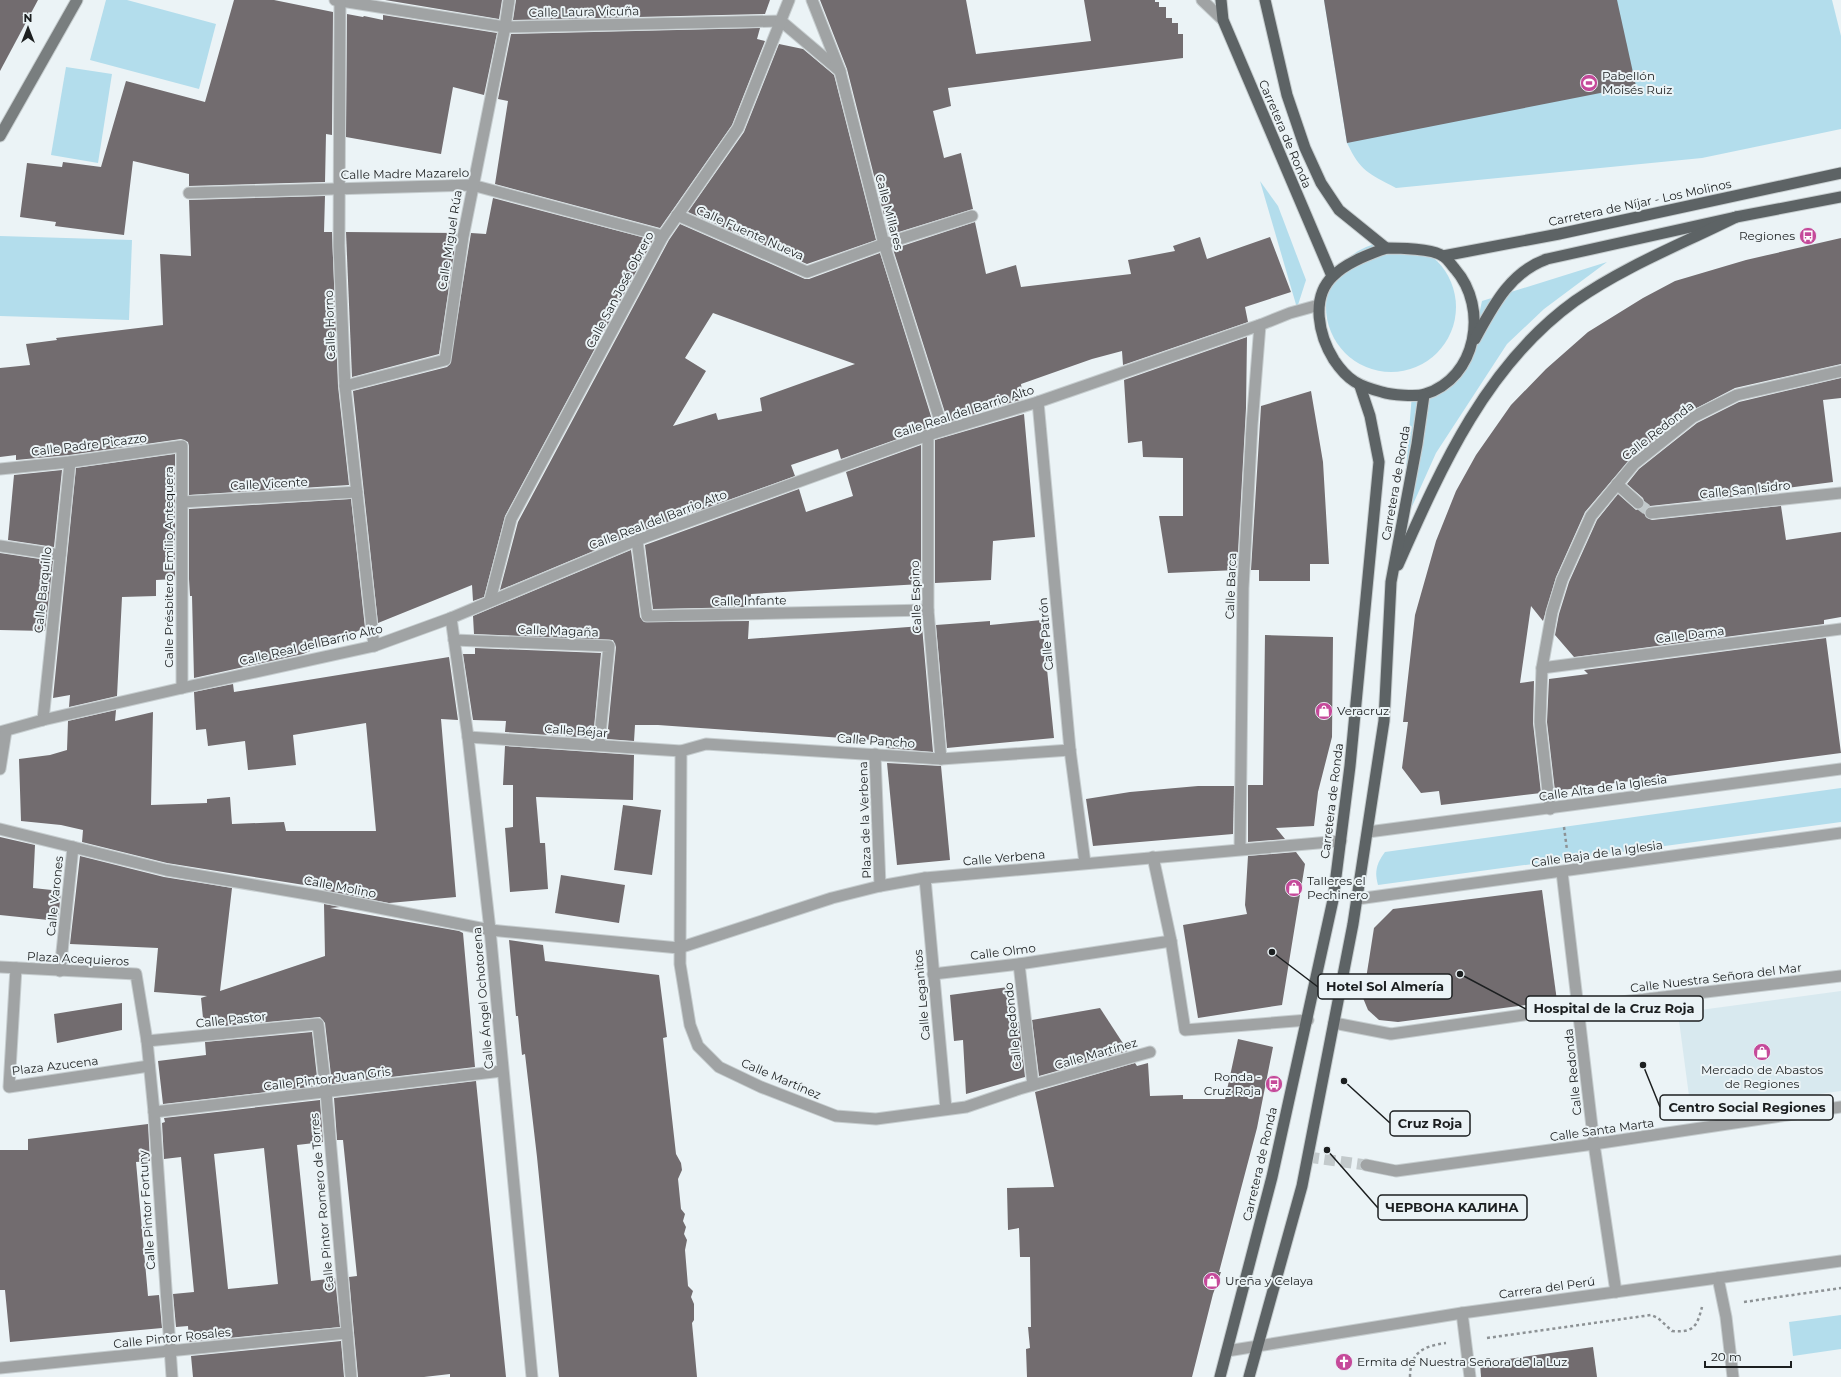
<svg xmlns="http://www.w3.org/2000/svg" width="1841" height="1377" font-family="Montserrat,sans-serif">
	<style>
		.built { fill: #d8e9ef }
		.green { fill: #b3ddec }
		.building { fill: #726c6f; fill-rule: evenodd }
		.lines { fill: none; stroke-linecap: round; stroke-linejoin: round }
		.minor-tunnel { stroke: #c2c9cb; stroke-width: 11; stroke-dasharray: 11 5.5; stroke-linecap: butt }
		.minor-casing { stroke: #c6cdcf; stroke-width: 13 }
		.tertiary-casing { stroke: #c6cdcf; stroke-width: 13 }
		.secondary-casing { stroke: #c6cdcf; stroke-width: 13 }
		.primary-casing { stroke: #c6cdcf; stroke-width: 13 }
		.path { stroke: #8d9295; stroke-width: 2.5; stroke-dasharray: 3 3; stroke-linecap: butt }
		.minor { stroke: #a0a3a4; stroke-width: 11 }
		.tertiary { stroke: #a0a3a4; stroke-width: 11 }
		.secondary { stroke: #797e7f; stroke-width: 11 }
		.primary { stroke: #5d6365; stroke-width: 11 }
		.labels { text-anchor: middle; stroke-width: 4; stroke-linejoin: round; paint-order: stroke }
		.street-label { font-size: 12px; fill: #1c1f20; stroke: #ebf3f6 }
		.poi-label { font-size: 12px; fill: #1c1f20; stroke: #ebf3f6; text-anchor: start }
		.leader { fill: none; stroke: #1c1f20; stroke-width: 1.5 }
		.callout-dot { fill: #1c1f20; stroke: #ebf3f6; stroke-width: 1.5 }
		.callout { fill: #ebf3f6; stroke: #1c1f20; stroke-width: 1.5 }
		.callout-label { font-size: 13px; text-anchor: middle; font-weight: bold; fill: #1c1f20 }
	</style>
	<rect width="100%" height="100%" fill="#ebf3f6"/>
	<path class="built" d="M1841,991V1091L1691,1111L1678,1013Z"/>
	<g class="green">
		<path d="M106,0H127L216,24L199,89L90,60Z"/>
		<path d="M1324,0H1832L1841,36V129L1702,158L1396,188C1368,173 1361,172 1347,143Z"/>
		<path d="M66,67L112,74L98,163L51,155Z"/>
		<path d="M1260,181L1278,206L1306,280L1297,308Z"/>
		<path d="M0,236L132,240L129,320L0,316Z"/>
		<circle cx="1391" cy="307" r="65"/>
		<path d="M1607,262L1544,309L1507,344L1436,453L1401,531L1412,394L1424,393L1461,368L1477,324L1482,301Z"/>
		<path d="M1841,788V822L1378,885C1374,871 1377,863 1385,852Z"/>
		<path d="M1841,1315V1349L1793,1356L1789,1322Z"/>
	</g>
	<g class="building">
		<path d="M0,0H38L0,71Z"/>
		<path d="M234,0H274L333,12L332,135L326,134L325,182L189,186V174L133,161L124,235L55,226L56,222L20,217L27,163L62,167L63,162L101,167L126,81L205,102Z"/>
		<path d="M385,0H502L499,19Z"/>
		<path d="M516,0H770L765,14L513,20Z"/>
		<path d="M820,0H966L976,54L1091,41L1084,0H1155V2H1159V7H1166V18H1172V23H1178V34H1183V58L948,88L951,106L933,111L944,158L961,153L973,209L889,235L847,69Z"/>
		<path d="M1324,0H1617L1636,86L1347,143Z"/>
		<path d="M347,14L363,17L364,16L383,20V15L497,33L484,95L453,87L441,154L346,137Z"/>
		<path d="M760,28L757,39L765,41L732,125L660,228L495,184L508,101L498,99L511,34Z"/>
		<path d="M779,44L803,49L834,75L876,240L807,264L688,212L744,132Z"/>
		<path d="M325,196L324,232H332L338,386L349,485L189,495V446L188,442L181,439L69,455L16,460V455L0,457V368L30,365L26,344L57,340L56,338L163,325L160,254L191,256L189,200Z"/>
		<path d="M493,198L653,240L505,516L484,597L473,601L472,585L378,623L353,391L447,367L450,364L471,233L486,234Z"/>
		<path d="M975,222L986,274L1016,265L1021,287L1131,274L1128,260L1175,251L1173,246L1200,237L1207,259L1270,237L1291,292L1245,307L1248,322L1123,365L1122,351L1092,359L1021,384L1023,399L948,422L893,249Z"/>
		<path d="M680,224L805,279H809L880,253L934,426L841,459L838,449L791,465L795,476L634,534L500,590L518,522L669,240ZM713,313L793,342L855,364L760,398L762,411L718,420L716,413L673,426L706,371L685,358Z"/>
		<path d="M346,232L457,233L439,354L352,377Z"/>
		<path d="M1841,238V364L1735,388L1689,412L1630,459L1585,512L1556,577L1543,621L1531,606L1520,683L1534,681L1533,723L1541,793L1441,805L1439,791L1421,793L1402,768L1408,722H1403L1415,615L1436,541L1456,491L1476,455L1511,405L1546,369L1588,332L1643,298L1675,281L1746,260Z"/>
		<path d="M1247,337L1246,408L1237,570L1168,573L1159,516H1183V458L1143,457L1142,441L1128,443L1124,380Z"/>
		<path d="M1841,378V398L1823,400L1833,482L1779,489V492L1650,506L1647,508L1644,513L1646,517L1652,520L1781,506L1786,540L1841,532V617L1824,620V624L1574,657L1555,635L1559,614L1569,582L1597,520L1618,494L1636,510L1643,507L1645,504L1643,498L1627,484L1639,469L1697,423L1739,402Z"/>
		<path d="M1311,391L1323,462L1329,564H1310V581H1259V570H1251L1261,406Z"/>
		<path d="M1024,414L1035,537L993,541L991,580L935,583V440Z"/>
		<path d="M921,445V584L751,594L750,607L653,609L645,545L799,489L806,512L853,496L846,472Z"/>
		<path d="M175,454V579L156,580V596L122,597L117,696L69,707L70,695L53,698L76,468Z"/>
		<path d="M62,470L54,547L8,540L14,475Z"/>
		<path d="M351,499L365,628L303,654L194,678L192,596H190L189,579V509Z"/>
		<path d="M631,550L640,617L644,622L749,621L748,639L922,626L933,752L886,748L885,741L658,725H635L634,741L607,739L616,647L613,640L474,634L473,616Z"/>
		<path d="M0,553L53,561L45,631L0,630Z"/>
		<path d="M1042,620L1054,738L947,748L936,625L990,621V625Z"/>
		<path d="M1265,635L1333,637L1332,737L1318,792L1314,826L1276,828L1285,839L1248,842V785H1263Z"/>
		<path d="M1826,638L1841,753L1555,791L1547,722L1549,679L1588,674L1584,670Z"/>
		<path d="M475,648L601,653L593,738L505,732L506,721L473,720L463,654H475Z"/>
		<path d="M449,657L458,720L441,719L456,897L389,903L323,890V888L167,863L82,842L83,830L61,825L21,821L19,759L50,755L67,750L68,721L116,710L115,721L153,712L151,805L207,803V799L230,797L232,824L284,822L286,831H376L366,723L293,735L296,765L248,770L245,741L208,746L206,729L196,730L194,692L233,684L234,692Z"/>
		<path d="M505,746L634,755L633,800L536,797L540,843H545L548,889L510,892L505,828L513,827V785H503Z"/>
		<path d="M887,763L941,766L950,860L897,865Z"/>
		<path d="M1198,786H1234L1233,834L1093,846L1086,799L1130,792Z"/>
		<path d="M623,805L661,810L652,875L614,870Z"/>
		<path d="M0,837L35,845L33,888L61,891L58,921L0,915Z"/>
		<path d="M1296,852L1305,864L1282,1005L1198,1018L1183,925L1247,914L1245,905L1248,856Z"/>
		<path d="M80,856L164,877L232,888L220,991L325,956L324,904L340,907L330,908L459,931L463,933L475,1067L332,1084L325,1023L320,1017L204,1028L201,998L207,996L154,992L158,948L70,944Z"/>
		<path d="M561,875L625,885L619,923L555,913Z"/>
		<path d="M1542,890L1557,1001L1398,1022L1379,1020L1368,1010L1363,998L1374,928L1393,909Z"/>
		<path d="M509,940L543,945L545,961L659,975L667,1037L663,1038L676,1154L681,1163L682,1170L678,1179L681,1209L685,1214L683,1221L686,1227L684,1234L687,1240L685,1250L688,1286L693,1291L691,1297L694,1304V1320L692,1323L697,1377H559L537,1157L525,1054L522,1055L518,1016H516Z"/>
		<path d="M1008,987L1012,1024L1019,1022L1025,1077L966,1094L963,1040L954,1041L950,995Z"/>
		<path d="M122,1003V1030L57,1043L54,1014Z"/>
		<path d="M1100,1008L1128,1051L1039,1076L1032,1020Z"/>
		<path d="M312,1032L318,1086L163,1104L158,1061L206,1055L205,1042Z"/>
		<path d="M1238,1039L1273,1047L1257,1128L1219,1272H1221L1213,1294L1192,1377H1027L1026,1349L1030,1348L1028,1327H1031L1030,1257H1020L1019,1228L1008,1230L1007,1188L1054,1187L1035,1092L1135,1063L1137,1066L1148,1063L1150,1096L1183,1095V1099H1225Z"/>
		<path d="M476,1081L506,1377H450V1374L424,1377H358L349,1277L357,1276L343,1140H337L334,1098Z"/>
		<path d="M320,1100L323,1142L297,1145L311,1281L335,1278L340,1327L189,1342L188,1326L176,1327L173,1294L194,1292L181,1157L164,1159L162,1123L165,1122L164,1118ZM264,1148L278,1284L228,1289L214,1154Z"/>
		<path d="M148,1124L150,1161L136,1162L148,1296L159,1295L162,1328L10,1342L5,1290H0V1150H28V1139Z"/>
		<path d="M341,1341L344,1377H193L191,1356Z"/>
		<path d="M1593,1347L1597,1377H1481L1480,1363Z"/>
	</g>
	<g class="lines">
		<g class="minor-tunnel">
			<path d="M1638,503L1651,513"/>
			<path d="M1308,1157L1366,1165"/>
		</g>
		<defs>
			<g id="minor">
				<path d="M335,0L505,27L781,21L840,71"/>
				<path d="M812,0L840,71L884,244L943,430"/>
				<path d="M1202,0L1223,20"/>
				<path d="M340,1L339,246L345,386L374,646"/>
				<path d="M189,193L472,185L663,236"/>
				<path d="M677,215L807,272L884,244L972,216"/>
				<path d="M345,386L445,360L463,237L505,27L509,0"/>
				<path d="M1038,402L1070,750L1085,863"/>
				<path d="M928,435V610L941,759"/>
				<path d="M0,469L70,462L182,446V688"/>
				<path d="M1617,484L1638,503"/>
				<path d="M182,502L357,492"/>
				<path d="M1651,513L1841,493"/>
				<path d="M637,540L647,616L928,610"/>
				<path d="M0,546L60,555"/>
				<path d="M490,600L511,519L663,236L738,128L789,0"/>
				<path d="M454,640L609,646L599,745"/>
				<path d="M1542,668L1841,629"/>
				<path d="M43,720L70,462"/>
				<path d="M468,737L681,751L706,744L941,759L1070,750"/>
				<path d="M681,751L680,964L690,1025L698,1046L719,1067L761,1087L836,1116L876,1119L966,1107L1019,1089L1150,1052"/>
				<path d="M875,754L880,886"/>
				<path d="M1550,809L1540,722L1542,668L1552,612L1562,580L1591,516L1634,464L1693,417L1737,395L1841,371"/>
				<path d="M0,829L166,870L319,896L490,930L679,948L832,898L880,886L925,878L1341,841"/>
				<path d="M1240,849L1243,588L1252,425L1260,325"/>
				<path d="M1153,857L1171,941L1185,1030L1308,1020"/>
				<path d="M1562,872L1594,1144L1616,1292"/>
				<path d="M925,878L946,1109"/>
				<path d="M1019,964L1033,1085"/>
				<path d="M0,967L136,974L147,1041L154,1112L172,1377"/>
				<path d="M16,968L9,1087L149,1066"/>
				<path d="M60,971L73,847"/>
				<path d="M933,974L1019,964L1171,941"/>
				<path d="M1334,1023L1391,1034L1579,1007L1841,976"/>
				<path d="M147,1041L318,1024L326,1092L351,1377"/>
				<path d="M154,1112L502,1071"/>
				<path d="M1366,1165L1396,1171L1594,1144L1841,1107"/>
				<path d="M1718,1278L1726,1317L1733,1377"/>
				<path d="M1462,1313L1470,1377"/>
				<path d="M0,1368L347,1333"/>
			</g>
			<g id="tertiary">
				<path d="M451,618L468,737L490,930L532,1377"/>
				<path d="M0,732L43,720L182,688L374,646L451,618L637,540L928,435L1038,402L1260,325L1290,313L1319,305"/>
				<path d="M0,769L6,731"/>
				<path d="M1368,832L1841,769"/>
				<path d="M1357,899L1841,833"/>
				<path d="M1227,1351L1462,1313L1841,1261"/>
			</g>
			<path id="secondary" d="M0,136L77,0"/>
			<g id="primary">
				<path d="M1221,0L1223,20L1332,276"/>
				<path d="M1265,0L1287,95L1305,148L1321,183L1339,210L1386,248"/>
				<path d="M1386,248C1399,248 1433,249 1443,256C1448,259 1452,266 1455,269C1489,308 1477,378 1425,394C1417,397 1391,395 1382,392C1359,386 1348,381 1334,360C1319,336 1310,298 1333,276C1347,262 1368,255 1386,248Z"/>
				<path d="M1443,256L1559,234L1841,173"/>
				<path d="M1475,339C1493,306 1510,272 1547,259L1736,217L1841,197"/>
				<path d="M1398,565C1441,468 1486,365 1575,301C1625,266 1682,244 1736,217"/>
				<path d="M1220,1377L1272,1177L1333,900L1350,766L1379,462L1370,416L1360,386"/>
				<path d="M1249,1377L1302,1186L1353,924L1384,721L1391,582L1417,444L1424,395"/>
			</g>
		</defs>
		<use href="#minor" class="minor-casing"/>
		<use href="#tertiary" class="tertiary-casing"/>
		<use href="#secondary" class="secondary-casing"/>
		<use href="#primary" class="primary-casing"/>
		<g class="path">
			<path d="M1564,827L1567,850"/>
			<path d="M1744,1302L1841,1288"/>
			<path d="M1487,1338L1651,1315L1658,1318L1672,1331C1694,1333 1697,1326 1702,1307"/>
			<path d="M1410,1377C1410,1352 1424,1346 1446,1343"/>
		</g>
		<use href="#minor" class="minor"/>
		<use href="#tertiary" class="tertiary"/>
		<use href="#secondary" class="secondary"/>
		<use href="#primary" class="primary"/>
	</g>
	<defs>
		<symbol id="stadium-disc" viewBox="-11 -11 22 22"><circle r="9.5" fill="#c54a9a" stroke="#ebf3f6"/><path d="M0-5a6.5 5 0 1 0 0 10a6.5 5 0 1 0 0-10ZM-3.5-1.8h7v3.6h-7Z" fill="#fff"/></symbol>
		<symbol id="bus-disc" viewBox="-11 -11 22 22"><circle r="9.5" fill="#c54a9a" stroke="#ebf3f6"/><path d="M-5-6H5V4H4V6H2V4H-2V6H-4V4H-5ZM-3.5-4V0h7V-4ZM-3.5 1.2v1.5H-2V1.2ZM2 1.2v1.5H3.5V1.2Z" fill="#fff"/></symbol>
		<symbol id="shop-disc" viewBox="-11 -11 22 22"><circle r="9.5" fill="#c54a9a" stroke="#ebf3f6"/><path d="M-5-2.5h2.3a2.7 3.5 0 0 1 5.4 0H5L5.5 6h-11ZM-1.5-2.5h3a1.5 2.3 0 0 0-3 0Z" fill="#fff"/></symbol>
		<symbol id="church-disc" viewBox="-11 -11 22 22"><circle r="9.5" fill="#c54a9a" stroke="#ebf3f6"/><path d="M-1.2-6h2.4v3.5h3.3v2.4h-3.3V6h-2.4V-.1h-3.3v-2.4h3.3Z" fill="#fff"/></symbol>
	</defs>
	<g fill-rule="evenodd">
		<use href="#stadium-disc" x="1579" y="73" width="20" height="20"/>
		<use href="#bus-disc" x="1798" y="226" width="20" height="20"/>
		<use href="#shop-disc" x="1314" y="701" width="20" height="20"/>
		<use href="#shop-disc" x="1284" y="878" width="20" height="20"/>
		<use href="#shop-disc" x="1752" y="1042" width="20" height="20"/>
		<use href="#bus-disc" x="1264" y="1074" width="20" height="20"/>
		<use href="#shop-disc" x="1202" y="1271" width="20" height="20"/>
		<use href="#church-disc" x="1334" y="1352" width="20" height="20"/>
	</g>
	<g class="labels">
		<g class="street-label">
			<text transform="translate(584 12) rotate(-1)" y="4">Calle Laura Vicuña</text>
			<text transform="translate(1285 134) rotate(67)" y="4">Carretera de Ronda</text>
			<text transform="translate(405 174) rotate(-1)" y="4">Calle Madre Mazarelo</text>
			<text transform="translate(1640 203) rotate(-12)" y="4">Carretera de Níjar - Los Molinos</text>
			<text transform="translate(889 212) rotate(75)" y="4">Calle Millares</text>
			<text transform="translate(750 233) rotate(24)" y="4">Calle Fuente Nueva</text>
			<text transform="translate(450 240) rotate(-81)" y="4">Calle Miguel Rúa</text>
			<text transform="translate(620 290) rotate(-62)" y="4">Calle San José Obrero</text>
			<text transform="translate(330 325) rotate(-92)" y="4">Calle Horno</text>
			<text transform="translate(964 412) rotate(-18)" y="4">Calle Real del Barrio Alto</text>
			<text transform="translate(1658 431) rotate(-38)" y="4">Calle Redonda</text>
			<text transform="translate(89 445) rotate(-7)" y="4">Calle Padre Picazzo</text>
			<text transform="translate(1396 483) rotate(-80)" y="4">Carretera de Ronda</text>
			<text transform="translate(269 484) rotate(-3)" y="4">Calle Vicente</text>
			<text transform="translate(1745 490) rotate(-6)" y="4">Calle San Isidro</text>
			<text transform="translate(658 520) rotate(-21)" y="4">Calle Real del Barrio Alto</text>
			<text transform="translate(169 567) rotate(-90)" y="4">Calle Présbitero Emilio Antequera</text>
			<text transform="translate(1231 586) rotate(-88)" y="4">Calle Barca</text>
			<text transform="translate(43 590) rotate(-84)" y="4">Calle Barquillo</text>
			<text transform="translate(916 597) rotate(-92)" y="4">Calle Espino</text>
			<text transform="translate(749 601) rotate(-1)" y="4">Calle Infante</text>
			<text transform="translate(558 631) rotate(2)" y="4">Calle Magaña</text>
			<text transform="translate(1046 634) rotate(-95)" y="4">Calle Patrón</text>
			<text transform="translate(1690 635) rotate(-7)" y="4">Calle Dama</text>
			<text transform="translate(311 645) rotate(-13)" y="4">Calle Real del Barrio Alto</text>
			<text transform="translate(576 731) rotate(4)" y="4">Calle Béjar</text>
			<text transform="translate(876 741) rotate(4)" y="4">Calle Pancho</text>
			<text transform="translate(1603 788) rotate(-8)" y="4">Calle Alta de la Iglesia</text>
			<text transform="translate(1332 801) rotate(-83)" y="4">Carretera de Ronda</text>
			<text transform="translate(865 820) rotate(-92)" y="4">Plaza de la Verbena</text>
			<text transform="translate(1597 854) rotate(-8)" y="4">Calle Baja de la Iglesia</text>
			<text transform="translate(1004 858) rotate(-5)" y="4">Calle Verbena</text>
			<text transform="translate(340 887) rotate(11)" y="4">Calle Molino</text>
			<text transform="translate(55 896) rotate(-84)" y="4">Calle Varones</text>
			<text transform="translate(1003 952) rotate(-7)" y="4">Calle Olmo</text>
			<text transform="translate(78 959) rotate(3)" y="4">Plaza Acequieros</text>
			<text transform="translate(1716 978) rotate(-7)" y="4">Calle Nuestra Señora del Mar</text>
			<text transform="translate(922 995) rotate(-95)" y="4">Calle Leganitos</text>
			<text transform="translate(483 998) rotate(-95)" y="4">Calle Ángel Ochotorena</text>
			<text transform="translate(231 1020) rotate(-6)" y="4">Calle Pastor</text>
			<text transform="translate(1013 1026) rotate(-96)" y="4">Calle Redondo</text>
			<text transform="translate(1096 1054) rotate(-16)" y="4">Calle Martínez</text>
			<text transform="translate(55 1066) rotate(-7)" y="4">Plaza Azucena</text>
			<text transform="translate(1573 1072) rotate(-96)" y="4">Calle Redonda</text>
			<text transform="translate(327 1079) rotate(-7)" y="4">Calle Pintor Juan Gris</text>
			<text transform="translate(781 1079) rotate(23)" y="4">Calle Martínez</text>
			<text transform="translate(1602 1130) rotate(-8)" y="4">Calle Santa Marta</text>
			<text transform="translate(1260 1164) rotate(-77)" y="4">Carretera de Ronda</text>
			<text transform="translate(322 1202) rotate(-95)" y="4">Calle Pintor Romero de Torres</text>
			<text transform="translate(147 1210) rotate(-94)" y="4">Calle Pintor Fortuny</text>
			<text transform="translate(1547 1288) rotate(-8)" y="4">Carrera del Perú</text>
			<text transform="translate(172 1338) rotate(-6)" y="4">Calle Pintor Rosales</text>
		</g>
		<g class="poi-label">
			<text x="1602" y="80">Pabellón<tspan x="1602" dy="14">Moisés Ruiz</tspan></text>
			<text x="1795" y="240" text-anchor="end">Regiones</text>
			<text x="1337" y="715">Veracruz</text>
			<text x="1307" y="885">Talleres el<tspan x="1307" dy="14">Pechinero</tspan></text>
			<text x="1762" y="1074" text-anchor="middle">Mercado de Abastos<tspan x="1762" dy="14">de Regiones</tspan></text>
			<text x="1261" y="1081" text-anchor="end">Ronda -<tspan x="1261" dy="14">Cruz Roja</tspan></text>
			<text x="1225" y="1285">Ureña y Celaya</text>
			<text x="1357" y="1366">Ermita de Nuestra Señora de la Luz</text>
		</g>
	</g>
	<path class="leader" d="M1272 952L1318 987M1460 974L1526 1009M1643 1065L1660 1107M1344 1081L1390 1123M1327 1150L1378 1208"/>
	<g class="callout-dot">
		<circle cx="1272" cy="952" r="4"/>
		<circle cx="1460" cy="974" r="4"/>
		<circle cx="1643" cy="1065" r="4"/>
		<circle cx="1344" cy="1081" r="4"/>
		<circle cx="1327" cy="1150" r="4"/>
	</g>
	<g class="callout">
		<rect x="1318" y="974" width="134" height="25" rx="4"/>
		<rect x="1526" y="996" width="177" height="25" rx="4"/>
		<rect x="1660" y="1095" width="173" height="25" rx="4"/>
		<rect x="1390" y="1111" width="80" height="25" rx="4"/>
		<rect x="1378" y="1195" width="149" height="25" rx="4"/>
	</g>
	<g class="callout-label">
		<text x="1385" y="991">Hotel Sol Almería</text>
		<text x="1614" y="1013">Hospital de la Cruz Roja</text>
		<text x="1747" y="1112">Centro Social Regiones</text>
		<text x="1430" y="1128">Cruz Roja</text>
		<text x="1452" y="1212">ЧЕРВOHA KAЛИHA</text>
	</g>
	<g transform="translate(28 28)" stroke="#ebf3f6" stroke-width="3" paint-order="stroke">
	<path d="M0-3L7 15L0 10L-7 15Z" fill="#1c1f20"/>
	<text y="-6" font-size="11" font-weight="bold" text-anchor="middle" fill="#1c1f20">N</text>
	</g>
	<path d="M1705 1361v6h86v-6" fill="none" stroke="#1c1f20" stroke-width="2"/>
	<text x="1711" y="1361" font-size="12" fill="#1c1f20" stroke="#ebf3f6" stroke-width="3" paint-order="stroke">20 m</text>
</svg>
